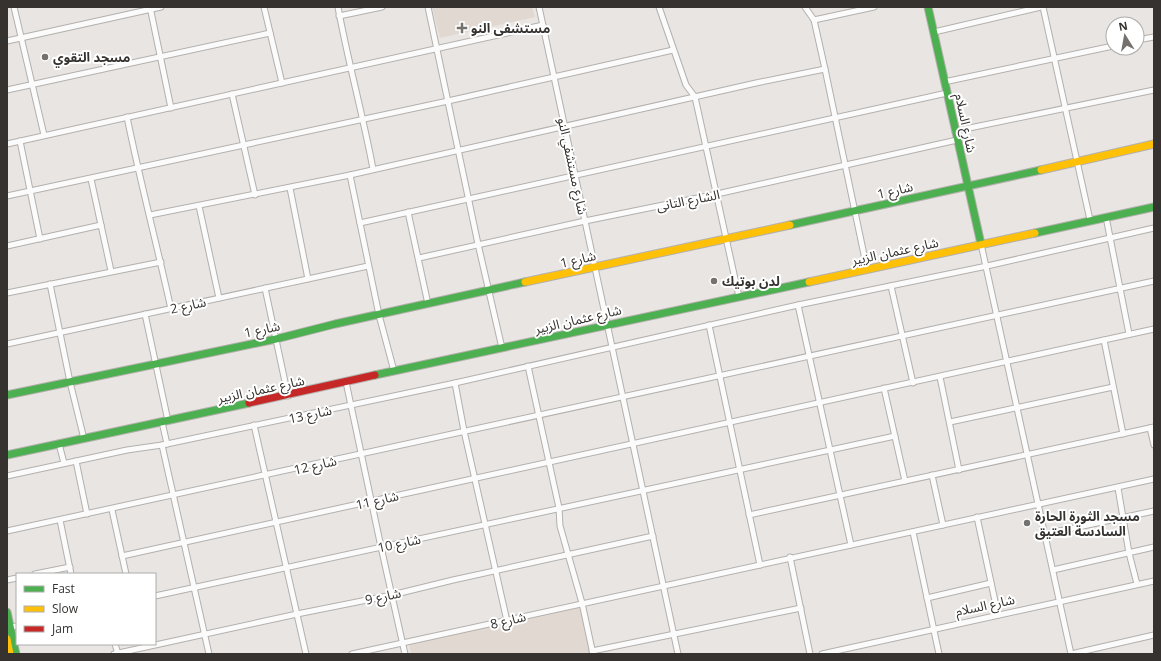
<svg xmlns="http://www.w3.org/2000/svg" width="1161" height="661" font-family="'Open Sans','Noto Sans Arabic',sans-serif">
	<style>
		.built { fill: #e1d8d1 }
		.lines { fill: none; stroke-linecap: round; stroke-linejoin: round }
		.street-casing { stroke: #b3b0ad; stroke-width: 7 }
		.fast-casing { stroke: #b3b0ad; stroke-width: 9 }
		.slow-casing { stroke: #b3b0ad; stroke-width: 9 }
		.jam-casing { stroke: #b3b0ad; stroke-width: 9 }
		.street { stroke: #fcfbfb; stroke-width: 5 }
		.fast { stroke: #4caf50; stroke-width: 7 }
		.slow { stroke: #ffc107; stroke-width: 7 }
		.jam { stroke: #c62828; stroke-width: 7 }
		.poi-dot { fill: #74716e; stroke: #fff; stroke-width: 1.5 }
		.labels { text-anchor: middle; stroke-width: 4; stroke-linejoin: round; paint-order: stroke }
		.poi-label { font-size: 13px; font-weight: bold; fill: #353230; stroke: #fff; text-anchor: start }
		.street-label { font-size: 13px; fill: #353230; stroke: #fff }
	</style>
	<rect width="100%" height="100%" fill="#e9e5e2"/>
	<g class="built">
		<path d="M432,7H532L535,17L440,38Z"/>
		<path d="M581,607L591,654H411L409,644Z"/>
	</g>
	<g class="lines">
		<defs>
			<g id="street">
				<path d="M14,7L44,135"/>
				<path d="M150,7L171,108"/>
				<path d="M264,7L282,83"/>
				<path d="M338,7C348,62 363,115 373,169"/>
				<path d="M428,7L478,244L502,348"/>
				<path d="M539,7L678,654"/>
				<path d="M659,7L686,85L695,97L739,297"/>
				<path d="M805,7L814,20L825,69L867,269"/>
				<path d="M1043,7L1090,220"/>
				<path d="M339,16L382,7"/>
				<path d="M814,20L874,7"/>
				<path d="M934,32L1041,7"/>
				<path d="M1137,40L1154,37"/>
				<path d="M7,41L161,7"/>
				<path d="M944,82L1113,46"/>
				<path d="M7,90L270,33"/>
				<path d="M232,94L255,195"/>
				<path d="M127,117C140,181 157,245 171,309"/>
				<path d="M955,131L1154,90"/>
				<path d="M20,141L40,239"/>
				<path d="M7,144L543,25"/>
				<path d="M350,175L379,315L394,371"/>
				<path d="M91,179L111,271"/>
				<path d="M290,188L308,279"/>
				<path d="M7,196L448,101L673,50"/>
				<path d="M199,206L219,298"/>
				<path d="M408,212L428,304"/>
				<path d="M150,215L350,175L756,83L825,69"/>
				<path d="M1106,217L1129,334"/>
				<path d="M360,223L947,93"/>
				<path d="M981,244L1071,654"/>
				<path d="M7,246L101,225"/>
				<path d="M419,258L585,221L717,194L957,140"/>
				<path d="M50,284L70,382L84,439"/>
				<path d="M891,286L913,383"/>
				<path d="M265,288L288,396"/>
				<path d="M7,293L161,262"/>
				<path d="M798,305L851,545"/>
				<path d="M145,314L168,421"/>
				<path d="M709,325L760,565"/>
				<path d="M1104,340L1123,434"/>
				<path d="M7,344L368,266"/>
				<path d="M528,366L559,508L560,526L582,603L593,654"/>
				<path d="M940,377L959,470"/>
				<path d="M346,382L381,547L405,654"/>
				<path d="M455,383L464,431L507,621"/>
				<path d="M884,388L905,481"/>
				<path d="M162,422L167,444"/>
				<path d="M950,422L1113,387"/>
				<path d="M254,425L306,654"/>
				<path d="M1150,428L1154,445"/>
				<path d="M59,444L64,463"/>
				<path d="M162,445L209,654"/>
				<path d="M76,461L87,514"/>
				<path d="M932,475L943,525"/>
				<path d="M7,476L127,450L162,445L455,383L798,305L987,266L1154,228"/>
				<path d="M1118,488L1129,553L1137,584"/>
				<path d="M112,510L126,574"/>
				<path d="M749,515L1154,427"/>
				<path d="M977,517L998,615"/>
				<path d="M60,520L71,574"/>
				<path d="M7,531L1154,281"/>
				<path d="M913,532L939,654"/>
				<path d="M1045,534L1154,511"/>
				<path d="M122,556L1154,329"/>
				<path d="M790,557L810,654"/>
				<path d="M1053,570L1154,547"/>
				<path d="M35,574L70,567"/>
				<path d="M7,580L17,578"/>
				<path d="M155,596L895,436"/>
				<path d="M927,598L991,583"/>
				<path d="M10,627L17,626"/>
				<path d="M115,644L118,654"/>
				<path d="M592,651L801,608"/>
				<path d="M114,654L297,614L392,595L453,580L653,536"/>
				<path d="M352,654L1154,479"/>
				<path d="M822,654L1154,581"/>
				<path d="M1071,654L1154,635"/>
			</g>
			<g id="fast">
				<path d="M928,7L981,244"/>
				<path d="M790,225L1041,170"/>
				<path d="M1035,233L1154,207"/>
				<path d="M375,375L809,282"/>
				<path d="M7,395L276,339L335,324L525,282"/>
				<path d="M7,455L249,403"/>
				<path d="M7,612L16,654"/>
			</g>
			<g id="slow">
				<path d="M1041,170L1154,144"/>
				<path d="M525,282L790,225"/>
				<path d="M809,282L1035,233"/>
				<path d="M7,639L10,654"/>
			</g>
			<path id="jam" d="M249,403L375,375"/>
		</defs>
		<use href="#street" class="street-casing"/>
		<use href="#fast" class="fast-casing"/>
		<use href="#slow" class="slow-casing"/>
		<use href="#jam" class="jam-casing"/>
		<use href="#street" class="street"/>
		<use href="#fast" class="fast"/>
		<use href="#slow" class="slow"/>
		<use href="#jam" class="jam"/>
	</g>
	<g class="poi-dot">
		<path d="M460 22h4v4h4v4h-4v4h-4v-4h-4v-4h4z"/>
		<circle cx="45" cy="57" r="4"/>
		<circle cx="714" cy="281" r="4"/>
		<circle cx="1027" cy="523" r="4"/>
	</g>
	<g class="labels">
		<g class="poi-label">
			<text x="471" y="33">مستشفى النو</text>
			<text x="53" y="62">مسجد التقوي</text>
			<text x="722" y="286">لدن بوتيك</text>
			<text x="1035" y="521">مسجد الثورة الحارة<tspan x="1035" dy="15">السادسة العتيق</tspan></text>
		</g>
		<g class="street-label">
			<text transform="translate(966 123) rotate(78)" y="5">شارع السلام</text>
			<text transform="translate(573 166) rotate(78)" y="5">شارع مستشفي النو</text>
			<text transform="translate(895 190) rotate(-13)" y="5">شارع 1</text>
			<text transform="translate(688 200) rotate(-11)" y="5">الشارع التانى</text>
			<text transform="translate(895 251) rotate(-12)" y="5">شارع عثمان الزبير</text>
			<text transform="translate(578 259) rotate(-13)" y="5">شارع 1</text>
			<text transform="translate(188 305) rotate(-12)" y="5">شارع 2</text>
			<text transform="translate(578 319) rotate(-13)" y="5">شارع عثمان الزبير</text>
			<text transform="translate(262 329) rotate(-12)" y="5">شارع 1</text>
			<text transform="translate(261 389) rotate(-12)" y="5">شارع عثمان الزبير</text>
			<text transform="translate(310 414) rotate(-12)" y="5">شارع 13</text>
			<text transform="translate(315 465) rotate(-13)" y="5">شارع 12</text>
			<text transform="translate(377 500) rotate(-13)" y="5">شارع 11</text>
			<text transform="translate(399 543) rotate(-12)" y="5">شارع 10</text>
			<text transform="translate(383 596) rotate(-12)" y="5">شارع 9</text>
			<text transform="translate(985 605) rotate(-12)" y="5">شارع السلام</text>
			<text transform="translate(508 620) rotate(-13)" y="5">شارع 8</text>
		</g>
	</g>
	<rect width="1161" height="661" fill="none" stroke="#353230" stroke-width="16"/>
	<rect x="16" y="573" width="140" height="72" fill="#ffffff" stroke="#aeadac"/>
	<rect x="24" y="586" width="20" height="6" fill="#4caf50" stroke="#aeadac"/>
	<text x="52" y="593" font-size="12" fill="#353230">Fast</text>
	<rect x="24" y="606" width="20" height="6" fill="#ffc107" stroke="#aeadac"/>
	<text x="52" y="613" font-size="12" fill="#353230">Slow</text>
	<rect x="24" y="626" width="20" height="6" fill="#c62828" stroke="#aeadac"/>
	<text x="52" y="633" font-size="12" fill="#353230">Jam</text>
	<g transform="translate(1125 36) rotate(349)"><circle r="19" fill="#ffffff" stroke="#aeadac"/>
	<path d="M0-3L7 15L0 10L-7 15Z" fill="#74716e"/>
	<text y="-6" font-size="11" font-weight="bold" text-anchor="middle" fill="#353230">N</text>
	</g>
</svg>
